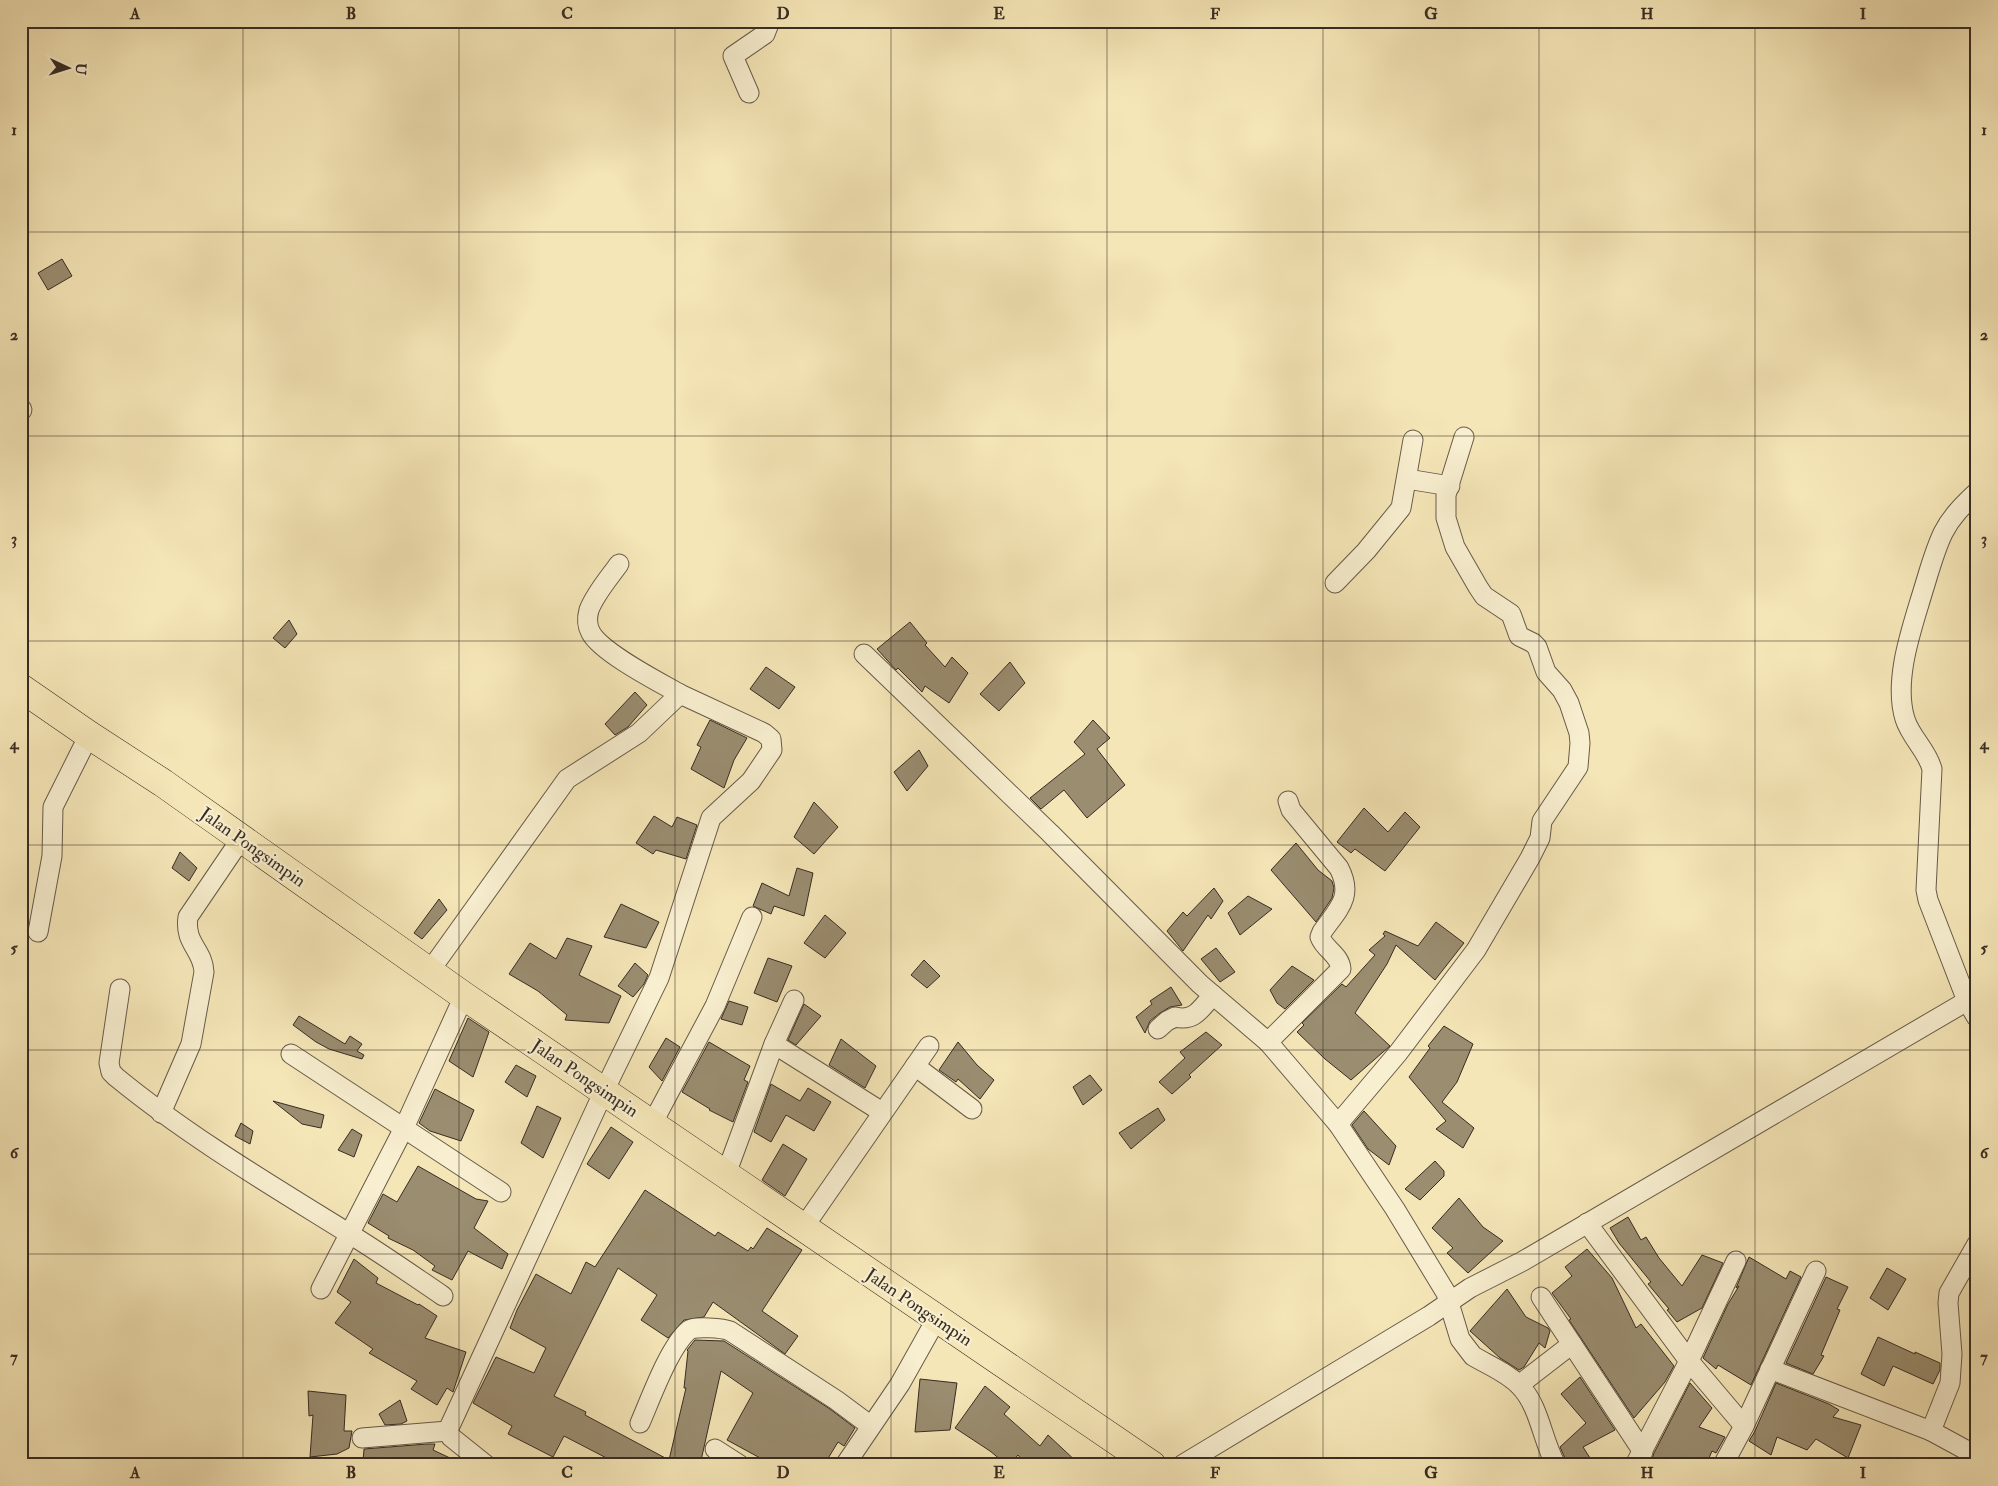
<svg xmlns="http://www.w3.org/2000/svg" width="1998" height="1486" font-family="'IM FELL Double Pica',serif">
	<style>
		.building { fill: #9a8d70; stroke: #382c23 }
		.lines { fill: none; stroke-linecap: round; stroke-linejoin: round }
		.street-casing { stroke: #675a48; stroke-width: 21 }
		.primary-casing { stroke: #382c23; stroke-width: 29 }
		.street { stroke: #f8efd0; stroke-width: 19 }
		.primary { stroke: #f5e6b7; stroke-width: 28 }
		.grid { fill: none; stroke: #382c23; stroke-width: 1; stroke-opacity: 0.55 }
		.labels { text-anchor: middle; stroke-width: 4.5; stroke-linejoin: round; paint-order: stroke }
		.street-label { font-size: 18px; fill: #382c23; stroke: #f8efd0 }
		.neatline { fill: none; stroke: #382c23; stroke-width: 2 }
		.grid-label { font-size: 16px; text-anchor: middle; font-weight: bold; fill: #382c23 }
	</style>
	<rect width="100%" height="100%" fill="#f5e6b7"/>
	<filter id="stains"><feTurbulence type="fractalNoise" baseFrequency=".004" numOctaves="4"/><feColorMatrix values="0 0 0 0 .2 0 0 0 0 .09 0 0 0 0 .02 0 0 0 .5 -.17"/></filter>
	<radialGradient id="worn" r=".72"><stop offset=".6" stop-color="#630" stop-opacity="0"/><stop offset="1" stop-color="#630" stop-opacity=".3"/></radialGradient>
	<g class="building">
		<path d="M62,259L72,276L48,290L38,273Z"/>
		<path d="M289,620L297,634L285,648L273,638Z"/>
		<path d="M910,622L927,643L925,645L945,667L952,657L968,673L949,703L925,686L922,692L898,668L896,670L877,649Z"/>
		<path d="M1010,662L1025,683L999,711L980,694Z"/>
		<path d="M766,667L795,687L779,709L750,689Z"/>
		<path d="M635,692L647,705L628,727L615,735L605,724Z"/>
		<path d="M710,720L747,738L734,760L724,788L691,769L701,747L697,745Z"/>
		<path d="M1093,720L1110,738L1097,749L1125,785L1087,818L1064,790L1041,809L1030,798L1085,754L1074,742Z"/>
		<path d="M919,750L928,766L907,791L894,772Z"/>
		<path d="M814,802L838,827L814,854L794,837Z"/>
		<path d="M1364,808L1388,832L1405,812L1420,827L1385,871L1355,849L1351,853L1337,842Z"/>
		<path d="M654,816L672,827L677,817L697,825L686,859L656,850L653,854L636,843Z"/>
		<path d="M1296,843L1318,870L1332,881L1334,888L1332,898L1316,922L1271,870Z"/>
		<path d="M180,852L197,868L189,881L172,868Z"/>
		<path d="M797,868L813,873L804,916L774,906L771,914L753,906L762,883L789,896Z"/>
		<path d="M1214,888L1223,901L1211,919L1208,915L1183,951L1167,931L1183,912L1187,916Z"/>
		<path d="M1248,896L1272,909L1240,935L1228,913Z"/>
		<path d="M439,899L447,910L422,939L414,933Z"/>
		<path d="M621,904L659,922L646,948L604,937Z"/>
		<path d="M825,915L846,933L825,958L804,943Z"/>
		<path d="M1436,922L1464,943L1435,980L1396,945L1387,964L1355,1013L1390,1046L1351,1080L1325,1059L1297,1032L1304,1025L1302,1023L1342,984L1346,987L1375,955L1369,950L1385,936L1383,934L1385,931L1418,946Z"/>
		<path d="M567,938L592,946L579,975L621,996L609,1023L565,1020L567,1015L538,991L509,974L530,943L556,959Z"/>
		<path d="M1216,948L1235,972L1220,982L1201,959Z"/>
		<path d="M768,958L792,966L777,1002L754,993Z"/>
		<path d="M924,960L940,976L927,988L911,975Z"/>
		<path d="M635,963L648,975L644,984L633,997L618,986Z"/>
		<path d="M1292,966L1314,980L1285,1009L1277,1003L1270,990Z"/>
		<path d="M1171,987L1182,1005L1170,1007L1160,1013L1150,1021L1145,1033L1136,1017L1152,1004L1150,1001Z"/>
		<path d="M729,1001L748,1007L742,1025L721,1019Z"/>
		<path d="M804,1004L821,1016L796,1045L788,1040Z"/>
		<path d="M299,1016L345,1044L350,1036L362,1044L357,1051L364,1055L362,1059L329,1049L316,1042L293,1025Z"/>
		<path d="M468,1018L489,1032L473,1077L449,1061Z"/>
		<path d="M1444,1026L1473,1044L1457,1082L1442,1102L1474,1128L1463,1148L1436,1129L1446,1121L1409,1077L1430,1048L1428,1046Z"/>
		<path d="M1206,1032L1222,1045L1189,1075L1191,1077L1172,1094L1159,1082L1185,1058L1180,1052Z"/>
		<path d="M666,1038L680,1047L662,1081L649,1067Z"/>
		<path d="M841,1039L876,1066L865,1088L829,1065Z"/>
		<path d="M709,1042L750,1066L744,1080L748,1082L733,1122L709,1110L710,1109L682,1092Z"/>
		<path d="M958,1042L977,1065L994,1080L980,1099L958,1079L956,1082L939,1070Z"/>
		<path d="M516,1065L536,1076L527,1097L505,1082Z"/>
		<path d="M1090,1075L1102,1090L1083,1105L1073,1087Z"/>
		<path d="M771,1084L800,1101L808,1088L831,1102L814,1131L786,1115L771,1142L754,1132Z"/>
		<path d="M435,1089L474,1110L461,1141L430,1131L419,1123Z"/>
		<path d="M273,1101L324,1115L321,1128L302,1124Z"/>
		<path d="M537,1106L561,1118L543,1158L521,1143Z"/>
		<path d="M1158,1108L1165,1120L1131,1149L1119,1133Z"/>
		<path d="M1364,1111L1396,1146L1389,1165L1368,1149L1352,1125Z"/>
		<path d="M241,1123L253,1131L250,1144L235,1136Z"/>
		<path d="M611,1127L633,1142L609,1179L587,1164Z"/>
		<path d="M352,1129L362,1135L354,1157L338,1150Z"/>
		<path d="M783,1144L807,1159L785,1196L762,1180Z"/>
		<path d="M1435,1161L1444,1171V1176L1420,1200L1405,1189Z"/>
		<path d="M418,1166L476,1199L488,1201L474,1228L508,1254L502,1269L468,1251L452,1280L432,1270L435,1266L413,1250L388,1238L389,1236L368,1223L383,1194L397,1202Z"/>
		<path d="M645,1190L715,1236L718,1232L748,1251L751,1247L753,1249L767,1228L802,1250L762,1311L798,1336L785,1354L713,1302L704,1317L684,1320L668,1338L641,1320L657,1295L618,1268L554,1396L586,1412L585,1415L669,1460L686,1388H684L688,1351L687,1350L695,1340L724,1341L830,1409L855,1428L844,1446L838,1442L824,1465H773L727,1440L753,1393L721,1371L700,1465H620L564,1436L553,1457L508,1434L512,1426L473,1403L496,1357L534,1373L546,1348L510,1328L517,1310L536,1274L571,1294L586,1262L595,1267Z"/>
		<path d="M1459,1198L1483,1227L1503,1241L1468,1273L1447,1253L1453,1248L1432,1228Z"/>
		<path d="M1628,1217L1641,1240L1646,1237L1659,1258L1682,1286L1702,1255L1723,1263L1702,1308L1677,1322L1667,1310L1669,1309L1648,1284L1651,1282L1619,1243L1610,1228Z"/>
		<path d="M1587,1249L1612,1278L1636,1328L1641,1324L1674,1366L1665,1382L1634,1418L1569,1320L1571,1319L1552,1293L1572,1276L1565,1267Z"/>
		<path d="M1749,1257L1786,1279L1790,1271L1801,1277L1751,1385L1718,1365L1716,1369L1703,1358L1728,1304L1739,1286L1736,1288Z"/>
		<path d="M354,1259L378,1278L376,1283L418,1305L419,1304L437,1316L425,1338L466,1352L453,1392L447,1388L437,1405L411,1389L417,1381L369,1353L373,1349L335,1323L351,1302L337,1292Z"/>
		<path d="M1887,1268L1906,1279L1888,1310L1870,1298Z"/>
		<path d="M1826,1277L1848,1287L1837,1309L1840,1310L1821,1355L1824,1356L1813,1374L1786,1363Z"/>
		<path d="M1507,1289L1526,1317L1548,1328L1550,1331L1545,1348L1539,1343L1524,1367L1519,1370L1500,1358L1470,1331Z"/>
		<path d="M1878,1337L1915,1354V1352L1940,1363V1370L1933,1384L1893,1366L1884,1386L1861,1374Z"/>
		<path d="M1580,1377L1615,1430L1583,1447L1590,1458L1583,1465H1568L1560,1447L1586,1423L1561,1394Z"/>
		<path d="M920,1379L957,1383L950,1430L915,1432Z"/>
		<path d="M1690,1383L1712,1408L1699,1427L1725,1437L1716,1453L1712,1451L1706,1465H1650L1654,1453Z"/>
		<path d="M1776,1383L1829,1404L1839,1410L1833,1417L1861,1425L1848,1458L1816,1439L1807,1450L1777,1437L1771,1455L1749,1441L1755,1431Z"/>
		<path d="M985,1386L1010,1407L1004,1414L1040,1446L1048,1435L1080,1465H1026L1018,1455L1009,1465H1007L990,1451L955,1428Z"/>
		<path d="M308,1391L346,1395L344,1431H352L349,1448L337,1454L310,1457L313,1415L309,1416Z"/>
		<path d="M400,1400L407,1421L401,1424L385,1425L379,1414Z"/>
		<path d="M427,1444H435L433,1450L465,1465H420L423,1460L363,1461L364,1449Z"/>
	</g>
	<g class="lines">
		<defs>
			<g id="street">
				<path d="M749,93L733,56L765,34L770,21"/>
				<path d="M21,408L22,410"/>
				<path d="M1407,479L1450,486"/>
				<path d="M1977,492C1963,505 1951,517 1943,533C1934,552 1929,572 1923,591C1912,628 1893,680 1905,719C1911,738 1927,750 1932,769L1926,890L1928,900L1967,1001L1977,1018"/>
				<path d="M619,564C609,578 595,594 589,610C587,617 587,626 591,633C602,653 659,682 680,694"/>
				<path d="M1335,583L1366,551L1401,508L1413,440"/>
				<path d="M864,654L1050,833L1200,984L1268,1042L1338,1124L1395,1209L1446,1293L1460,1339L1473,1356C1488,1365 1508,1373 1520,1386C1540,1407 1542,1440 1556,1465"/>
				<path d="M38,932L52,856L53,807L89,735"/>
				<path d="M429,972L567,779L639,733L680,694L764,733L771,739L772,750L751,781L711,818L659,978L604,1091L449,1428L448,1431L451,1437L486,1465"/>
				<path d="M120,989L109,1063L111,1072L116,1077C188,1136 269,1184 348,1233C381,1253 412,1275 443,1296"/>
				<path d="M794,1000L774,1044L882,1112"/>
				<path d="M1158,1029L1167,1021L1175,1017C1195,1022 1201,1008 1213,995"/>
				<path d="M1268,1042L1341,969C1340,955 1325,950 1320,937L1322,932C1338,909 1354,897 1339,868L1291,810L1288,801"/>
				<path d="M291,1054L501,1192"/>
				<path d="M915,1066L972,1109"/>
				<path d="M161,1113L191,1044L204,972C203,949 184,944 188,917L241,839"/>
				<path d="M652,1124L715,1006L752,917"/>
				<path d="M1338,1124L1398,1053L1476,950L1530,858L1540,838L1542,821L1578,767L1580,743L1579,733L1569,703L1562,690L1546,672L1537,647L1533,643L1519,636L1511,614L1484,596L1478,587L1455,547L1446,518V495L1464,437"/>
				<path d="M726,1174L774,1044"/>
				<path d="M1587,1223L1689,1361L1744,1426"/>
				<path d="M803,1228L929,1046"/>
				<path d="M1977,1244L1949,1293L1948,1303L1952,1354L1950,1383L1931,1431L1977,1456"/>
				<path d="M321,1289L404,1128L464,996"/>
				<path d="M1541,1297L1643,1452"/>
				<path d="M1770,1369L1931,1431"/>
				<path d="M1519,1385L1572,1344"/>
				<path d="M640,1423C651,1398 669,1347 689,1330C694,1326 723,1328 730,1331L836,1400L871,1426"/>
				<path d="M362,1438L448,1431"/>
				<path d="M715,1449L740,1465"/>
				<path d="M845,1465L900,1384L937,1318"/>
				<path d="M1182,1465L1429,1316L1470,1288L1523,1261L1967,1001"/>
				<path d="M1635,1465L1689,1361L1736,1261"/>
				<path d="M1723,1465L1744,1426L1816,1271"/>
			</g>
			<path id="primary" d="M21,688L89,735L163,783L464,996L1152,1465"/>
		</defs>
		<use href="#street" class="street-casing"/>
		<use href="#primary" class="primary-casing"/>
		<use href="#street" class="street"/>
		<use href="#primary" class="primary"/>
	</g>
	<path class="grid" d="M243,21V1465M459,21V1465M675,21V1465M891,21V1465M1107,21V1465M1323,21V1465M1539,21V1465M1755,21V1465M21,232H1977M21,436H1977M21,641H1977M21,845H1977M21,1050H1977M21,1254H1977"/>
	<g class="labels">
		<g class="street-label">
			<text transform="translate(253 847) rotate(35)" y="6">Jalan Pongsimpin</text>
			<text transform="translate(585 1078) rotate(34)" y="6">Jalan Pongsimpin</text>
			<text transform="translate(919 1307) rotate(34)" y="6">Jalan Pongsimpin</text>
		</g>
	</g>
	<rect width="1998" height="1486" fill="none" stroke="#f5e6b7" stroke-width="55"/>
	<g transform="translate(68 68) rotate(94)" stroke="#f8efd0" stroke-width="4" paint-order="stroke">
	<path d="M0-4L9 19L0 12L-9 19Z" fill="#382c23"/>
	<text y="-8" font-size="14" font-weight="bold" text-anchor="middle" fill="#382c23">U</text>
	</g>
	<rect x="28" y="28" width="1942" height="1430" class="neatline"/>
	<g class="grid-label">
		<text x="135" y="19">A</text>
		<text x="351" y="19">B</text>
		<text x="567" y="19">C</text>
		<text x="783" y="19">D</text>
		<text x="999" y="19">E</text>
		<text x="1215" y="19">F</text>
		<text x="1431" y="19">G</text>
		<text x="1647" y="19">H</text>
		<text x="1863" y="19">I</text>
		<text x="14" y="135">1</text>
		<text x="1984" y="135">1</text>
		<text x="14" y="340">2</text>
		<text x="1984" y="340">2</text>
		<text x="14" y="544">3</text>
		<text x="1984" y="544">3</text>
		<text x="14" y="749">4</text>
		<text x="1984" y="749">4</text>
		<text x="14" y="953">5</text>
		<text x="1984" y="953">5</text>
		<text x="14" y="1158">6</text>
		<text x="1984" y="1158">6</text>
		<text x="14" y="1362">7</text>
		<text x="1984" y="1362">7</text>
		<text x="135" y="1478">A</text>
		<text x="351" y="1478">B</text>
		<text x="567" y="1478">C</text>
		<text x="783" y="1478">D</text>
		<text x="999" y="1478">E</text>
		<text x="1215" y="1478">F</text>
		<text x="1431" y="1478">G</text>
		<text x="1647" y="1478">H</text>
		<text x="1863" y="1478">I</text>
	</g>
	<rect width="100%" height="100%" filter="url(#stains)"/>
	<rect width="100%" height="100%" fill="url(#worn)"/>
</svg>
